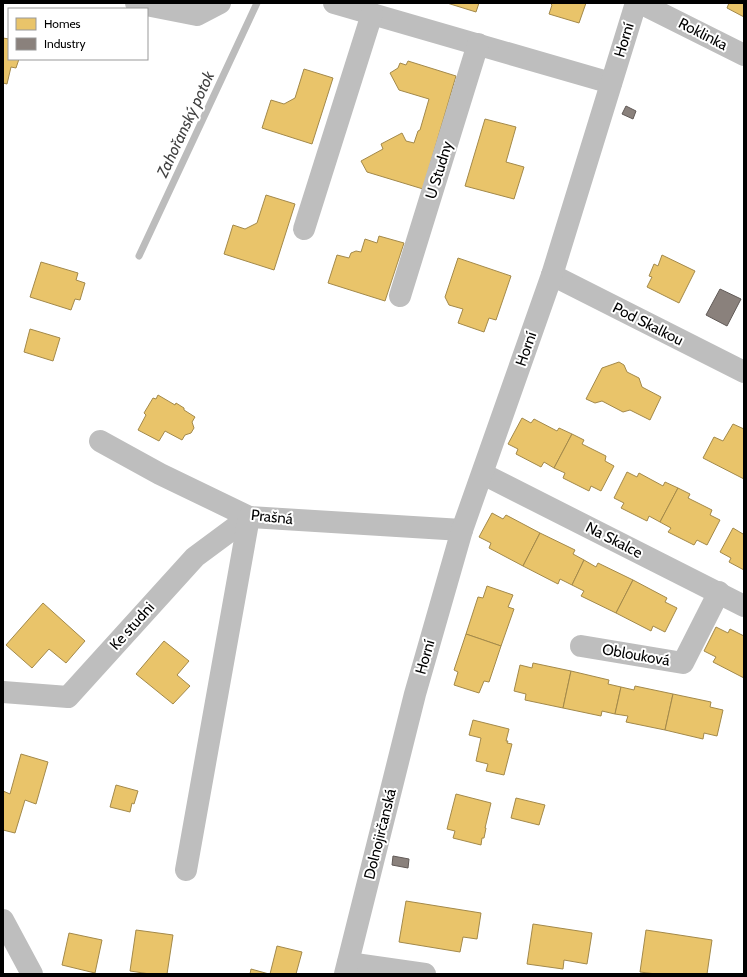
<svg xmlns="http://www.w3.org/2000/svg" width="747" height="977" font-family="Cabin,sans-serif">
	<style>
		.homes { fill: #e9c46a; stroke: #a3894a }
		.industry { fill: #8a817c; stroke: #615a57 }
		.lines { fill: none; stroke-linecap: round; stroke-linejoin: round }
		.stream { stroke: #bcbcbc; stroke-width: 7 }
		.street { stroke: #bebebe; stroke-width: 22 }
		.labels { text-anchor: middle; stroke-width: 4; stroke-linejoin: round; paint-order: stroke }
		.street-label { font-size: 15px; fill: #000; stroke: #fff }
		.water-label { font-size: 16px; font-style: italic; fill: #414141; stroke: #fff }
	</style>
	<rect width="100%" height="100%" fill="#fff"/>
	<g class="homes">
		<path d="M447,3H479L476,12Z"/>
		<path d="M550,3H586L579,23L549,14L552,5Z"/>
		<path d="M729,3H744V17L727,8Z"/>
		<path d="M3,38L9,39V59H19L16,68L11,67L7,84L3,83Z"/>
		<path d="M408,61L456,76L423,189L367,172L361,161L383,149L381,144L402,133L406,141L414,143L418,131L420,130L429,99L399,90L390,73L398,68L400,63L406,65Z"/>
		<path d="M304,69L333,78L312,144L262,128L271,100L284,104L295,98Z"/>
		<path d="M485,119L516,127L506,162L524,167L514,199L465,186Z"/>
		<path d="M266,195L295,204L274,270L224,254L233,225L245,229L257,223Z"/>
		<path d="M379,236L404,243L385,301L328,283L337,255L349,258L351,253L356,251L361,252L365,239L377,243Z"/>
		<path d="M662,255L695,271L679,303L647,287L652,277L649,276L654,264L658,266Z"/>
		<path d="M458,258L511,276L496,320L489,318L484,332L458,323L463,309L449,305L445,297Z"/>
		<path d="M41,262L78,273L76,280L85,283L80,300L75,299L71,310L30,297Z"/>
		<path d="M30,329L60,338L53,361L24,352Z"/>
		<path d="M619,362L624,365L627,372L639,378L642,387L661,397L650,420L630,410L623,412L602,401L595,403L586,399L602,368Z"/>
		<path d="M158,395L175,405L176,403L184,408V410L195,417L192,422L194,428L191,433L185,435L182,440L165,431L159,441L138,430L146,415L144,413L153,398L156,399Z"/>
		<path d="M522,418L531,423L534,419L557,431L559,428L572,434L554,468L544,462L541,467L516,454L518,449L508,444Z"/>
		<path d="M733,424L744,429V479L703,458L714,437L723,441Z"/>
		<path d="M572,434L584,440L582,444L606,456L605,461L614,466L601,491L591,486L589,491L563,478L565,473L554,468Z"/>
		<path d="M627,472L637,477L639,473L663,486L665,482L678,488L660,522L649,516L647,521L621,508L624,503L614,498Z"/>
		<path d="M678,488L690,494L688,498L712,510L710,515L720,520L707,545L697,540L694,545L668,532L671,528L660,522Z"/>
		<path d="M492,513L503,519L506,515L540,533L523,566L489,548L491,543L479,537Z"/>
		<path d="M733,528L743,534L744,532V570L729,562L731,558L720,552Z"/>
		<path d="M540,533L575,550L573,554L584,560L572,585L560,579L558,584L523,566Z"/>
		<path d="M584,560L596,567L598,563L633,580L616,613L581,596L584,591L572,585Z"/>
		<path d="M633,580L667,598L665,602L677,608L665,632L653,626L651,631L616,613Z"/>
		<path d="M487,586L513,595L508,607L514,609L501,646L466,634L478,597L483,598Z"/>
		<path d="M43,603L85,641L66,663L49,649L32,668L6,645Z"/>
		<path d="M716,627L728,633L730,629L744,636V678L713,662L716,657L704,651Z"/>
		<path d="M466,634L501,646L489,682L484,681L479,693L454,685L458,672L454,670Z"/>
		<path d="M164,641L189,661L177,675L190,686L173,704L136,674Z"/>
		<path d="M533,663L571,671L563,708L525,700L526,694L514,691L520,665L532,668Z"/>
		<path d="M571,671L609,680L608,684L621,687L615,714L602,711L601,716L563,708Z"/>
		<path d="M635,686L673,694L665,730L626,722L628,716L615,714L621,687L634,690Z"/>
		<path d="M673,694L711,702L710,707L723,710L717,736L704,733L703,739L665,730Z"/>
		<path d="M473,720L509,729L506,741H508L507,743L512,744L504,775L486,771L488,764L476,761L481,738L469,735Z"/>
		<path d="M21,754L48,762L36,804L25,800L15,833L3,830V791L10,794Z"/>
		<path d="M116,785L138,791L134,804L132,803L130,812L110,807Z"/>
		<path d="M456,794L491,803L485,828H486L484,838H482L481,845L453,838L455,831L447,829Z"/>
		<path d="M516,798L545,805L539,825L511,818Z"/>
		<path d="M406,901L481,913L477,939L463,937L460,952L399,942Z"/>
		<path d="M533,924L592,933L587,964L564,960L563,969L527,964Z"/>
		<path d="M136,930L173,935L167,974H150L130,971Z"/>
		<path d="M646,930L712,940L707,974H656L640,972Z"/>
		<path d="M69,933L102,940L95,973L62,965Z"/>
		<path d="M277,946L302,952L296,974H270Z"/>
		<path d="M251,969L269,974H250Z"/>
	</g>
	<g class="industry">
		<path d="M626,106L636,111L633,119L622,114Z"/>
		<path d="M720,289L741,299L727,326L706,315Z"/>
		<path d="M393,856L409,859L408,868L392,865Z"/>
	</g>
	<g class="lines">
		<path class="stream" d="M139,256L257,3"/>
		<g class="street">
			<path d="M136,3L197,15L220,3"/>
			<path d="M334,3L611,83"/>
			<path d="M640,3L744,55"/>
			<path d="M304,229L372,14"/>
			<path d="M552,275L744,372"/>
			<path d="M400,296L478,44"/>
			<path d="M100,441L160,474L249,517L462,530"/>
			<path d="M483,474L744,606"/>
			<path d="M581,646L683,663L719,592"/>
			<path d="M3,692L68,697L195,557L249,517"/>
			<path d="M186,870L249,517"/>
			<path d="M3,920L32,974"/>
			<path d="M348,963L425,974"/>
			<path d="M345,974L415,694L462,530L552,275L636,3"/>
		</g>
	</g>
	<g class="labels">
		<g class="street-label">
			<text transform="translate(703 34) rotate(27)" y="5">Roklinka</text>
			<text transform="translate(624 40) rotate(-73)" y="5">Horní</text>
			<text transform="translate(439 170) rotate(-73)" y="5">U Studny</text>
			<text transform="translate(648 324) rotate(27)" y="5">Pod Skalkou</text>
			<text transform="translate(526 349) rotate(-71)" y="5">Horní</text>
			<text transform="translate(272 517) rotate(6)" y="5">Prašná</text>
			<text transform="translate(614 540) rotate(27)" y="5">Na Skalce</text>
			<text transform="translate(132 626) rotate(-48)" y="5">Ke studni</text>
			<text transform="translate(636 655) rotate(10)" y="5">Oblouková</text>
			<text transform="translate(425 657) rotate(-74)" y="5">Horní</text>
			<text transform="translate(380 834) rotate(-76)" y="5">Dolnojirčanská</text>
		</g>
		<g class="water-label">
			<text transform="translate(185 124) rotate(-65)" y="6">Zahořanský potok</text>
		</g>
	</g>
	<rect width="747" height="977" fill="none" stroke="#000000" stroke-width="8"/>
	<rect x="8" y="8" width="140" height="52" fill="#ffffff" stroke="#999999"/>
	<rect x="16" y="18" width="20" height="12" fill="#e9c46a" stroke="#999999"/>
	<text x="44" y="28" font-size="12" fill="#000000">Homes</text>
	<rect x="16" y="38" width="20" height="12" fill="#8a817c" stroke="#999999"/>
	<text x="44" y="48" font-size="12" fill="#000000">Industry</text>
</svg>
